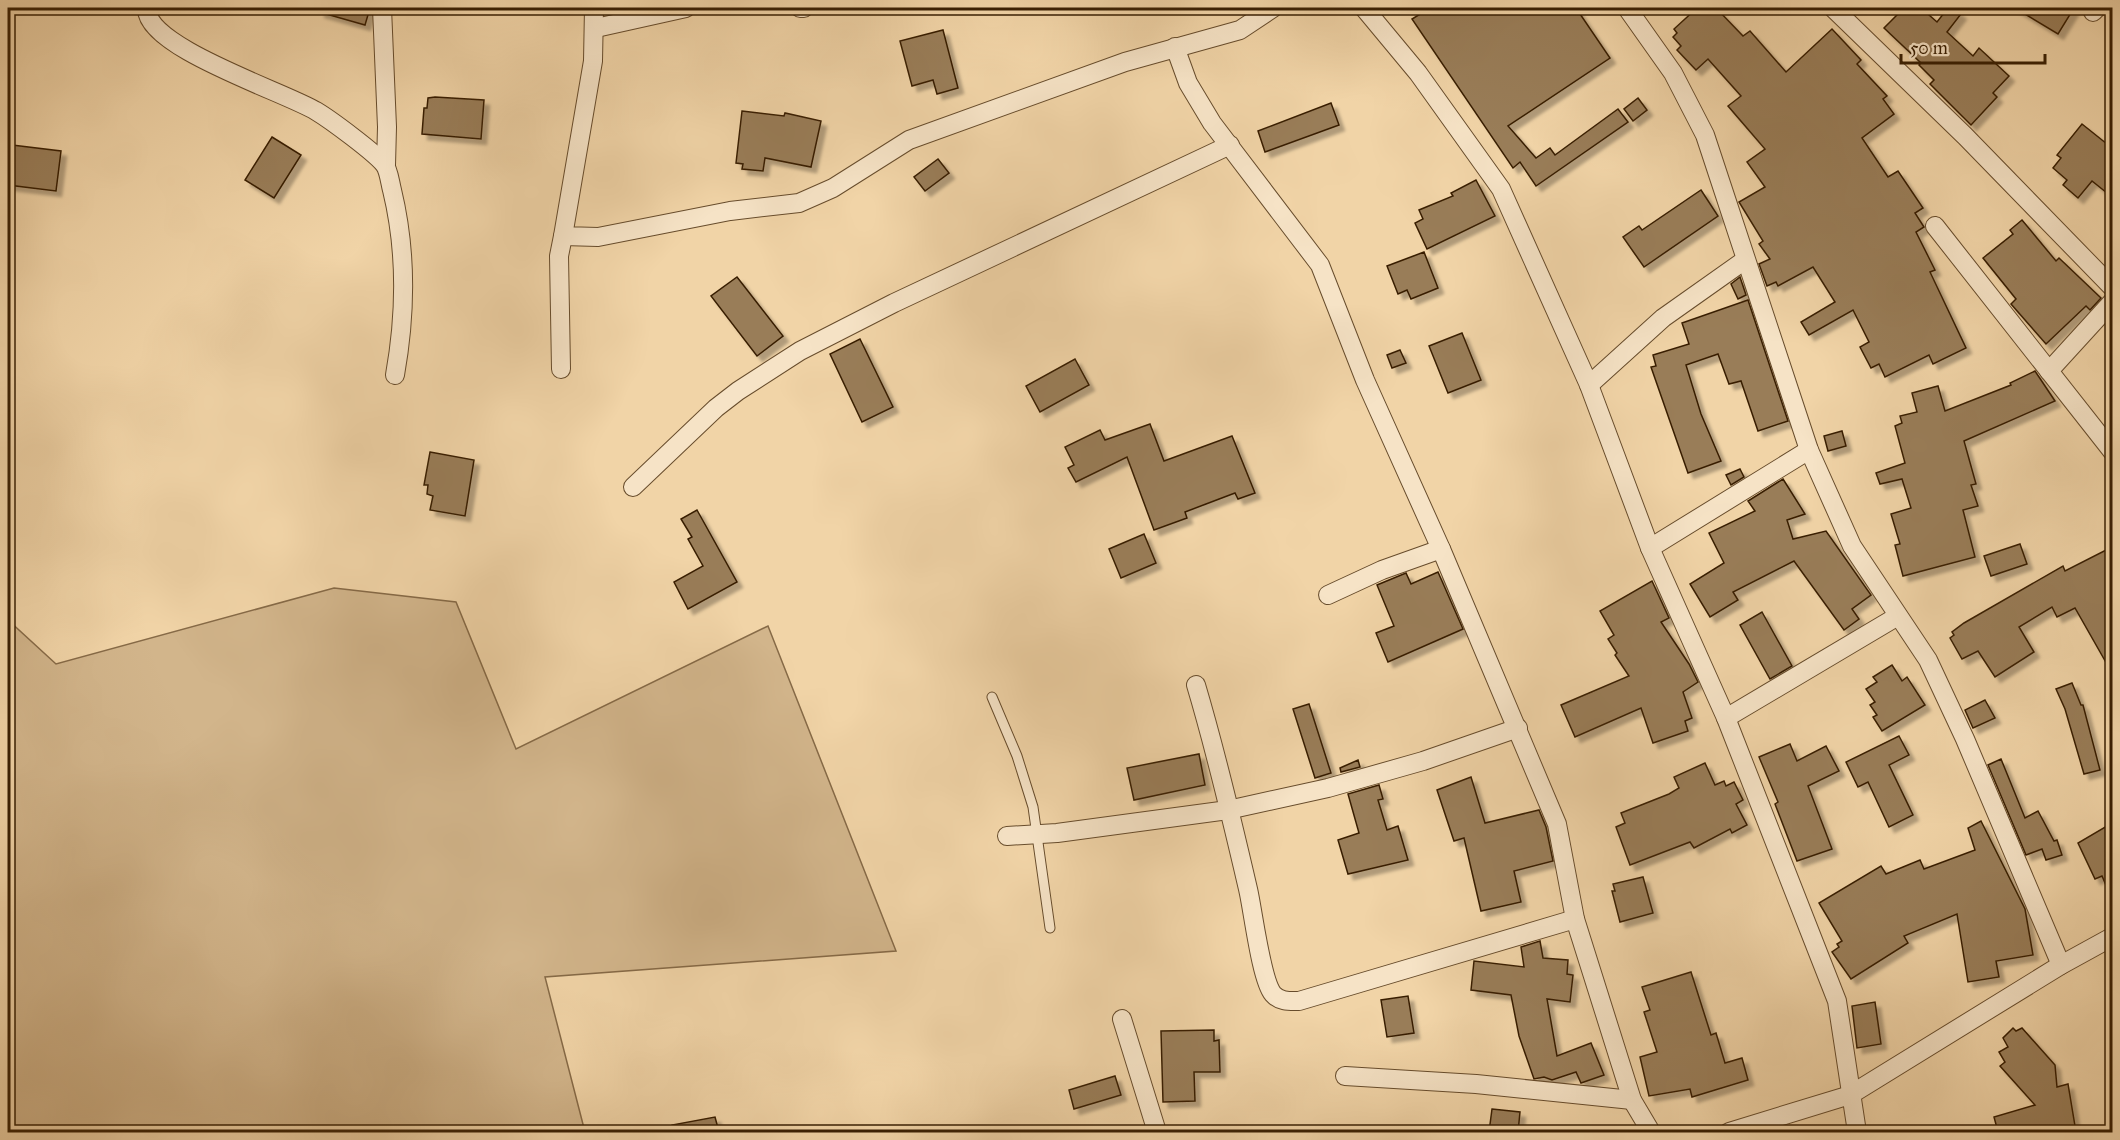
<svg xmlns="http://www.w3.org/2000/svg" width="2120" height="1140" font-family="'IM FELL Great Primer',serif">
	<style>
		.green { fill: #d2b58b; stroke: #866a47; stroke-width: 1.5 }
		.building { fill: #997d58; stroke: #391f03; stroke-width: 1.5; filter: url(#shadow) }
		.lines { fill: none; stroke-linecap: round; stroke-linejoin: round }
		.service-casing { stroke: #674c2c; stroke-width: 11 }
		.minor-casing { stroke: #674c2c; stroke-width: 20 }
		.service { stroke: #f6e3c6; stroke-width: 9 }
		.minor { stroke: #f6e3c6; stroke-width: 18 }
	</style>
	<defs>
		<filter id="shadow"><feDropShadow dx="5.5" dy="5.5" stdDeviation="1.5" flood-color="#0004"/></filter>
	</defs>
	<rect width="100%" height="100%" fill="#f1d4a7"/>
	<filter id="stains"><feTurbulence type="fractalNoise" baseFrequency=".00333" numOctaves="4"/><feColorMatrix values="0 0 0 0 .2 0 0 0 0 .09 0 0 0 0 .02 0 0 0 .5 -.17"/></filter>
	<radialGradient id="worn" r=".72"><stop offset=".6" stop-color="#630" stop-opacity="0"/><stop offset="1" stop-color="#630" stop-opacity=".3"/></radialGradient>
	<path class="green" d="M334,588L456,602L516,749L768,626L896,951L545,977L585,1132H8V620L56,664Z"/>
	<g class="building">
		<path d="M320,8H370L365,25L319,12Z"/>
		<path d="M1430,8H1576L1610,58L1508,126L1536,158L1550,148L1555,155L1618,109L1628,122L1536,186L1520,162L1513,168L1412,19Z"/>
		<path d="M1697,8H1716L1743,36L1750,31L1786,72L1832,29L1861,60L1857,64L1887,96L1883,99L1894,114L1862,138L1888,177L1898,171L1923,208L1915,213L1924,227L1916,232L1935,270L1930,272L1966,348L1933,364L1929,355L1885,377L1879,364L1871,368L1860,347L1869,342L1853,310L1809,335L1801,322L1835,302L1813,267L1778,286L1776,282L1767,286L1759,264L1770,259L1759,244L1763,241L1739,202L1765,187L1747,162L1765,149L1728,106L1741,96L1708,59L1696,70L1677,50L1681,46L1673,37L1677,33L1674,29Z"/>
		<path d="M1904,8H1921L1937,22L1948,8H1953L1961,14L1947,32L1973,56L1979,48L2009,76L1993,93L1997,97L1971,125L1930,84L1934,80L1919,65L1921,63L1884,28Z"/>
		<path d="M2015,8H2074L2058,34Z"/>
		<path d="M943,30L958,88L937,94L933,80L912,86L900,41Z"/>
		<path d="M435,97L484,100L481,139L422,134L424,108H427L428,98Z"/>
		<path d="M1638,98L1647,110L1633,121L1624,109Z"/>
		<path d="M1331,103L1339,125L1265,152L1258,131Z"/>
		<path d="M742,111L784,116L785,113L821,121L811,167L765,158L763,171L742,169L743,164L736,163Z"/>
		<path d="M2082,124L2112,148V197L2092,181L2078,198L2063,185L2067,180L2053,168L2061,158L2057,155Z"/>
		<path d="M272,137L301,155L274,198L245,180Z"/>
		<path d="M12,145L61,151L56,191L8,185Z"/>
		<path d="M938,159L949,173L925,191L914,177Z"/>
		<path d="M1476,180L1495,216L1427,249L1415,223L1423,219L1419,210L1453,196L1451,193Z"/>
		<path d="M1701,190L1718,216L1644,267L1623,237L1639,226L1642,230Z"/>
		<path d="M2022,220L2056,261L2059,258L2101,298L2090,310L2086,306L2046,344L2011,304L2016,299L1983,258L2013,234L2010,230Z"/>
		<path d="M1424,252L1438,288L1411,299L1407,290L1398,294L1387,266Z"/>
		<path d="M737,277L783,336L757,356L711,296Z"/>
		<path d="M1740,277L1746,295L1738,299L1731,284Z"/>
		<path d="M1748,300L1788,421L1758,431L1741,381L1729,384L1718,354L1686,365L1701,414L1721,461L1688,473L1651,367L1656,366L1653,355L1689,344L1682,323Z"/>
		<path d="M1462,333L1481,380L1448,393L1429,346Z"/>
		<path d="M860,339L893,407L862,422L830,354Z"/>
		<path d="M1400,350L1406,363L1392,368L1387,355Z"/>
		<path d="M1075,359L1089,385L1040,412L1026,386Z"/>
		<path d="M2035,371L2055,401L1964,441L1976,484L1971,485L1978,506L1963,510L1975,557L1903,576L1895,545L1900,544L1891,514L1911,508L1902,479L1880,484L1876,473L1905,463L1895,426L1902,423L1900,416L1917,412L1912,393L1938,386L1945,411L2011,385L2010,383Z"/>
		<path d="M1150,424L1164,461L1232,436L1255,493L1238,499L1235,493L1206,504L1185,512L1187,518L1154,530L1127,457L1076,482L1068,468L1074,465L1065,447L1100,430L1105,440Z"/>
		<path d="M1842,431L1846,446L1828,451L1824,436Z"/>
		<path d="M430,452L474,460L465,516L430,510L433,496L427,494L428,485H424Z"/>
		<path d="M1740,469L1744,477L1731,485L1726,475Z"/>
		<path d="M1783,479L1805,514L1787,520L1793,539L1826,531L1871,595L1852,609L1859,619L1844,630L1794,561L1733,592L1738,600L1710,617L1690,584L1724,563L1709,533L1755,511L1748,501Z"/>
		<path d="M697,510L737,582L688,609L674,582L703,566L688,539L692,537L681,519Z"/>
		<path d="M1144,534L1156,563L1121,578L1109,549Z"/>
		<path d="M2020,544L2027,564L1991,576L1984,556Z"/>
		<path d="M2112,547V673L2075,608L2057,617L2052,607L2019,627L2034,652L1995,677L1978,651L1962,659L1950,638L1954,635L1952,632L1964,623L2063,566L2065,571Z"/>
		<path d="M1438,572L1463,629L1388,662L1376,633L1394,626L1377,585L1406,573L1411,584Z"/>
		<path d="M1652,581L1669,618L1661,622L1689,664L1698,682L1683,692L1692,718L1685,721L1688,731L1653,743L1641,708L1575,737L1561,705L1629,676L1615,655L1617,653L1608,639L1614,635L1600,611Z"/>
		<path d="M1762,612L1792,666L1770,679L1740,625Z"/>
		<path d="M1892,665L1902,681L1907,677L1925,705L1882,731L1873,717L1877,715L1870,705L1875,702L1866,689L1877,682L1873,677Z"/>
		<path d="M2072,683L2081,705H2083L2100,770L2084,774L2065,709L2056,689Z"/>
		<path d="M1985,700L1995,718L1973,728L1965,710Z"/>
		<path d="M1309,704L1331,773L1315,778L1293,709Z"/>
		<path d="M1899,736L1909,755L1889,765L1913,815L1889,827L1868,782L1858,787L1846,762Z"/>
		<path d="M1790,744L1797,761L1826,746L1839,771L1808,786L1832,849L1797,861L1775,804L1778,802L1759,757Z"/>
		<path d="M1199,754L1205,785L1134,800L1127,768Z"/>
		<path d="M2001,759L2025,818L2038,811L2054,841L2057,840L2062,855L2046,860L2042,849L2026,855L1988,765Z"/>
		<path d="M1358,760L1360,767L1341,772L1340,768Z"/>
		<path d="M1705,763L1715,785L1724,781L1726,786L1734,782L1743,800L1736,804L1747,825L1732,833L1730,829L1694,848L1690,842L1630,865L1616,827L1625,823L1621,813L1669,794L1679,788L1674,777Z"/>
		<path d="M1471,777L1485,823L1539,810L1546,827L1553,861L1514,871L1521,902L1481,911L1464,838L1454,841L1437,790Z"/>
		<path d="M1379,785L1383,799L1378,800L1387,830L1398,826L1408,860L1348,874L1338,840L1359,833L1348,794Z"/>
		<path d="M1981,821L2025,909L2033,955L1996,961L1999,977L1968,982L1957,914L1904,936L1908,943L1851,979L1832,952L1839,947L1837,944L1842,941L1819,903L1881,866L1886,874L1920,860L1924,869L1975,850L1968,828Z"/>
		<path d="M2112,823V899L2102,876L2095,879L2078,843Z"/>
		<path d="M1643,877L1653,913L1620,922L1612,891H1615L1613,884Z"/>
		<path d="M1540,941L1543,958L1568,960L1567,974L1573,975L1570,1002L1547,999L1557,1056L1591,1043L1604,1075L1581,1083L1576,1072L1552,1080L1544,1077L1534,1079L1519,1036L1511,995L1471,990L1474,961L1524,967L1521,947Z"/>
		<path d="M1691,972L1711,1035L1716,1033L1725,1063L1742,1058L1748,1080L1692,1097L1690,1089L1649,1096L1640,1057L1657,1052L1644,1012L1650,1010L1642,987Z"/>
		<path d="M1408,996L1414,1033L1387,1037L1381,1000Z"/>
		<path d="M1875,1002L1881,1044L1857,1048L1852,1006Z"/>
		<path d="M2013,1028L2016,1031L2022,1028L2055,1065L2057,1087L2068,1084L2076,1132H1998L1994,1117L2035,1105L2000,1066L2005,1062L1999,1052L2008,1047L2003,1038Z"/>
		<path d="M1214,1030V1041L1219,1040L1220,1072H1194L1195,1101L1163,1102L1161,1031Z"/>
		<path d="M1115,1076L1121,1095L1074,1109L1069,1090Z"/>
		<path d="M1492,1109L1520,1112L1518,1132H1489Z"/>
		<path d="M715,1117L719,1132H673L672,1125Z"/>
	</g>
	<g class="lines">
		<defs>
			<path id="service" d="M992,697L1017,756L1033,807L1050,928"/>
			<g id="minor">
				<path d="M147,8C144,47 285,92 316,111C331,120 374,152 384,164C389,170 390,183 392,190C407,252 406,313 395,375"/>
				<path d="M382,8L387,127L386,165"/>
				<path d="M594,8L593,61L563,236L598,237L730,211L799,203L833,188L909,140L1125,62L1240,30L1273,8"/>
				<path d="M800,8H804"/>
				<path d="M1364,8L1418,73L1501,189L1589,385L1650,548L1726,718L1837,1001L1857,1132"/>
				<path d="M1627,8L1673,73L1705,135L1809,450L1852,546L1928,660L1965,739L2061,965"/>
				<path d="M1833,8L1965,136L2112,287"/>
				<path d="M2093,12L2097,8"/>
				<path d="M596,28L686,8"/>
				<path d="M1175,47L1188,83L1212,123L1320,265L1365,380L1441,549L1557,824L1575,919L1632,1100L1651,1132"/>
				<path d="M1935,226L2112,451"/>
				<path d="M561,369L559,256L563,236"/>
				<path d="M2049,371L2112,302"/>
				<path d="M1589,385L1663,318L1745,260"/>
				<path d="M633,487L716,408L738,391L800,351L894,303L1230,145"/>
				<path d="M1650,548L1809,450"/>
				<path d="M1328,595L1382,570L1441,549"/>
				<path d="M1196,685C1216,752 1232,820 1248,889C1253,910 1261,980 1273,994C1280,1002 1290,1001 1299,1001L1575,919"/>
				<path d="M1726,718L1898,616"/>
				<path d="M1007,836L1057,833L1228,810L1328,788L1423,761L1518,728"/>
				<path d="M1122,1019L1157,1132"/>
				<path d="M1345,1076L1476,1084L1632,1100"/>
				<path d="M1729,1132L1850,1095L2061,965L2112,937"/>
			</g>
		</defs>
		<use href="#service" class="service-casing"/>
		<use href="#minor" class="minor-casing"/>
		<use href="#service" class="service"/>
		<use href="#minor" class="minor"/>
	</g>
	<rect width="2120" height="1140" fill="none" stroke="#f1d4a7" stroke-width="30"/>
	<rect x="9" y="9" width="2102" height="1122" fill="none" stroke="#391f03" stroke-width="3"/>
	<rect x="15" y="15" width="2090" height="1110" fill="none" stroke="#391f03" stroke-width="1.5"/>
	<path d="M1901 54v9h144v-9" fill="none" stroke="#391f03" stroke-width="3"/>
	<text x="1910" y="54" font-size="18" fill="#391f03" stroke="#f6e3c6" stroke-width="4.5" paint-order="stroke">50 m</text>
	<rect width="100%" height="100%" filter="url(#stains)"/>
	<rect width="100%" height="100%" fill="url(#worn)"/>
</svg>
